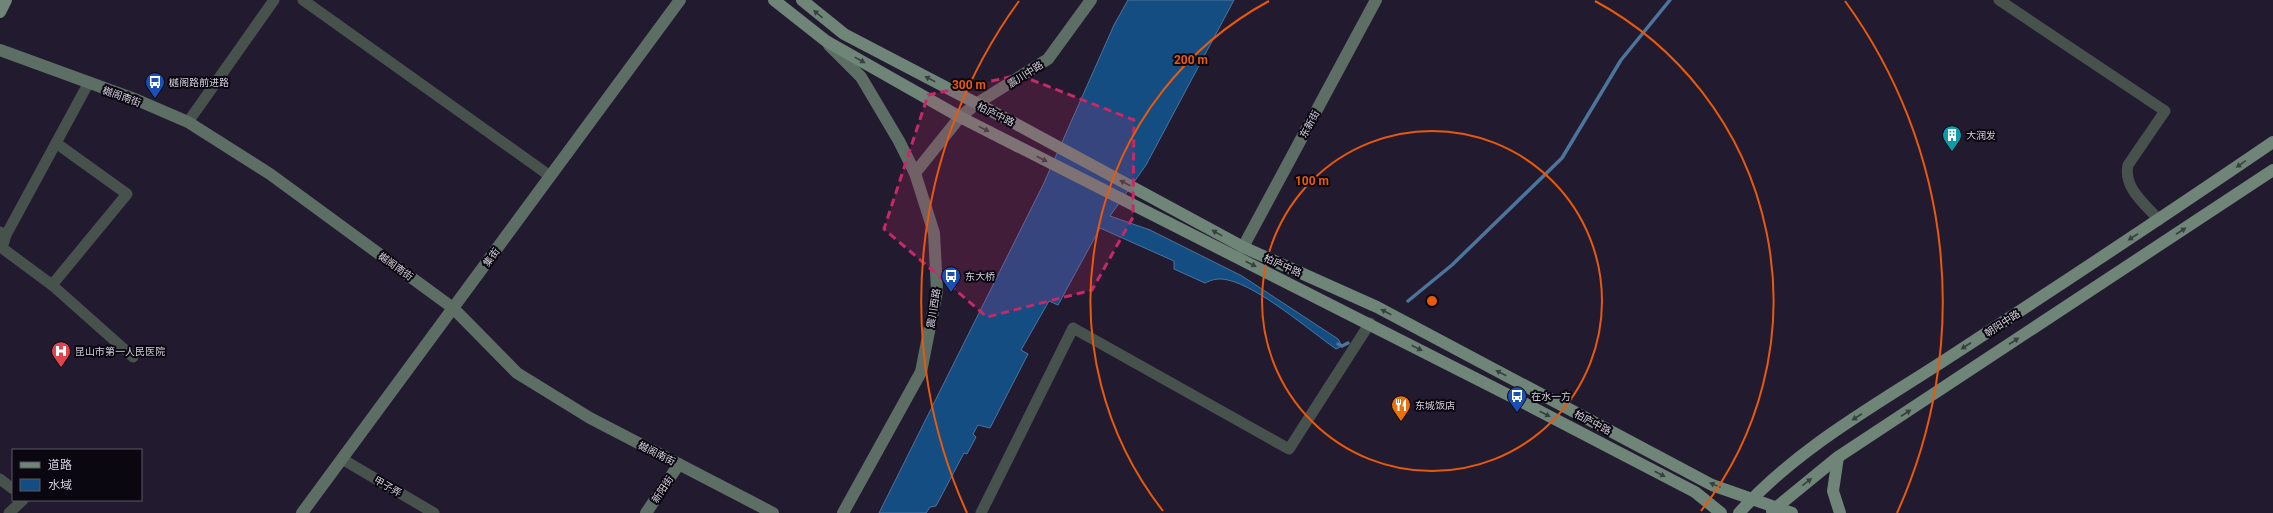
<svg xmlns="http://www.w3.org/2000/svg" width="2273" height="513" font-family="Roboto,'Noto Sans SC',sans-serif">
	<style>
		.water { fill: #134d82; stroke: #4d749d }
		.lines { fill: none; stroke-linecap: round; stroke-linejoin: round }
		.stream { stroke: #4d749d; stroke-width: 3.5 }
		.street { stroke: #47524c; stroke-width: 11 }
		.secondary { stroke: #5d6f65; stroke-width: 12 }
		.primary { stroke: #6e8578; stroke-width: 12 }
		.oneway { fill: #37403f }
		.marked { fill: #c42a68; fill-opacity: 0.2; stroke: #c42a68; stroke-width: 3; stroke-dasharray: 8 5; stroke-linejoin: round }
		.ring { fill: none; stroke: #e8590c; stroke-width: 2 }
		.labels { text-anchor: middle; stroke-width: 4; stroke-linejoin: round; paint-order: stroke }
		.street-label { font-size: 10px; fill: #d3cfdd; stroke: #0a0710 }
		.poi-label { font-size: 10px; fill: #d3cfdd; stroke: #0a0710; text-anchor: start }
		.centre { fill: #e8590c; stroke: #0a0710; stroke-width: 2 }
		.ring-label { font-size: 12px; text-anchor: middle; font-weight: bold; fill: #e8590c; stroke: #0a0710; stroke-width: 4; stroke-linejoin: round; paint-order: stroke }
	</style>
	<rect width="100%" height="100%" fill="#221b2f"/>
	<path class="water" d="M1128,0H1234L1146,165L1110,216L1150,230L1242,276L1338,339L1342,346L1336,349C1309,330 1259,287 1228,280C1219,278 1213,279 1205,283L1174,269V261L1100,228L1058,305L1049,301L1021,350L1028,354L990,428L978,425L973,434L976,437L967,454L964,453L936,506L930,507L926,513H879L1043,185L1114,25Z"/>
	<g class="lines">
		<g class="stream">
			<path d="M1408,301L1452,265L1562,158L1621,60L1670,0"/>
			<path d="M1338,344L1342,346L1348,343"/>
		</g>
		<g class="street">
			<path d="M303,0L550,176"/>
			<path d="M1999,0L2165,111L2128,165C2123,188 2145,204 2159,220"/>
			<path d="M188,122L274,0"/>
			<path d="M0,232L6,235L88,84"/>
			<path d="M6,235L2,248L52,285L127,194L56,143"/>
			<path d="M52,285L133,357"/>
			<path d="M342,459L434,513"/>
			<path d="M0,479L13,489"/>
			<path d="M9,513L23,500"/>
			<path d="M981,513L1073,328L1289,449L1370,323"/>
		</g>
		<g class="secondary">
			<path d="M829,45L861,77L899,141L915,173L934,233L937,291L921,372L843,513"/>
			<path d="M0,50L137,100L188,122L270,174L453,308L517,373L590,418L773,513"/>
			<path d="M915,173L960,117L976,104L1048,59L1091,0"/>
			<path d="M1243,247L1376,0"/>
			<path d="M302,513L680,0"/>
			<path d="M646,513L679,464"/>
		</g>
		<g class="primary">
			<path d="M774,0L826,41L960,117L1524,403L1695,492L1721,513"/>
			<path d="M802,0L844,34L1016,124L1243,247L1377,307L1712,485L1792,513"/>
			<path d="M0,12L6,0"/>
			<path d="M1838,457L1833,491L1840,513"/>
			<path d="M1772,511L1838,457L2273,170"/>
			<path d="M1739,513C1797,448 1876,405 1948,358C2057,287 2166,215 2273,142"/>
		</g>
	</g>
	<defs><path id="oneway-solid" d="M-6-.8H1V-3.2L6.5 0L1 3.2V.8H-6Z"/></defs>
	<g class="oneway">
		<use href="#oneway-solid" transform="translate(818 14) rotate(-140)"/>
		<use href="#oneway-solid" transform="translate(860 60) rotate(29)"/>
		<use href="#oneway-solid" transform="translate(930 79) rotate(-152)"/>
		<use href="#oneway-solid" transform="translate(984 129) rotate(26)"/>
		<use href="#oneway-solid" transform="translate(1042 159) rotate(27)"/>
		<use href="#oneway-solid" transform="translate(2241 164) rotate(145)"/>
		<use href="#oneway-solid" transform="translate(1125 183) rotate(-152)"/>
		<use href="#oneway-solid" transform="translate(2181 231) rotate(-33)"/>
		<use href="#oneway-solid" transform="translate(1217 233) rotate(-151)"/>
		<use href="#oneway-solid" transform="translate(2133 237) rotate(147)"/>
		<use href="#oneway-solid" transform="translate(1251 264) rotate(27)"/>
		<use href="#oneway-solid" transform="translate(1386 312) rotate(-152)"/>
		<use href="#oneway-solid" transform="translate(2014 341) rotate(-33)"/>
		<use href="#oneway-solid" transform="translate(1966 346) rotate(147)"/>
		<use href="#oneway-solid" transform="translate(1417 348) rotate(27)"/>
		<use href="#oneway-solid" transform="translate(1501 373) rotate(-152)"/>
		<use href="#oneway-solid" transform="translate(1906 413) rotate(-33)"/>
		<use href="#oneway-solid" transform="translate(1545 414) rotate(28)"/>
		<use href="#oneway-solid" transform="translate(1857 417) rotate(147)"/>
		<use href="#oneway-solid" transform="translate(1660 474) rotate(28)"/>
		<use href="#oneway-solid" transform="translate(1807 482) rotate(-38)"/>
		<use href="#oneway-solid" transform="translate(1715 485) rotate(-158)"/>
	</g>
	<path class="marked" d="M1019,75L1134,120L1133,217L1092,290L987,317L884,229L928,95Z"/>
	<g class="ring">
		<circle cx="1432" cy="301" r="170"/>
		<path d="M1163 511A341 341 0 0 1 1269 1M1595 1A341 341 0 0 1 1701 511"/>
		<path d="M967 513A511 511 0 0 1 1019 1M1845 1A511 511 0 0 1 1897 513"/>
	</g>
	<defs>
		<symbol id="bus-pin" viewBox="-11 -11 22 30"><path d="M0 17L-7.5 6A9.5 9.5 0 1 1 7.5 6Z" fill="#1a4fb4" stroke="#0a0710"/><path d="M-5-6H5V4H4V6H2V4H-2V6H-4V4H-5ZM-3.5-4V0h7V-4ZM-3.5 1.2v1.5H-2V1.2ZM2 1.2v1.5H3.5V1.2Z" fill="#fff"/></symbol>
		<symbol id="building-pin" viewBox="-11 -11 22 30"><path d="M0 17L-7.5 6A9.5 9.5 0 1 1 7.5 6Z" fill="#0f9aa8" stroke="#0a0710"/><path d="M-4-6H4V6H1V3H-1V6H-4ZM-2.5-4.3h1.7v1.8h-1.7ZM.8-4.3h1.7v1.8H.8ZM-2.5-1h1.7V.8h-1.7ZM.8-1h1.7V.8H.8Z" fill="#fff"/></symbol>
		<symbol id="hospital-pin" viewBox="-11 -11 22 30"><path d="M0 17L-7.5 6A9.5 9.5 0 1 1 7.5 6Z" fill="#e0444e" stroke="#0a0710"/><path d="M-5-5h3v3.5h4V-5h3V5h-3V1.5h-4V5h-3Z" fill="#fff"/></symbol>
		<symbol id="restaurant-pin" viewBox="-11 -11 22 30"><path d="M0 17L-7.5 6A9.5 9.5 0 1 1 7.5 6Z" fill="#e8710a" stroke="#0a0710"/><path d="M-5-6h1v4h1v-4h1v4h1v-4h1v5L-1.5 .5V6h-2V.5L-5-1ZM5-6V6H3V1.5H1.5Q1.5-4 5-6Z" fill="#fff"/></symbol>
	</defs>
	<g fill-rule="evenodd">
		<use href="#bus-pin" x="144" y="71" width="22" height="30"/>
		<use href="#building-pin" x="1941" y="124" width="22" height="30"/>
		<use href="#bus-pin" x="940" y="265" width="22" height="30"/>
		<use href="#hospital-pin" x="50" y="340" width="22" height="30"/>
		<use href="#bus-pin" x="1506" y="385" width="22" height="30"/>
		<use href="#restaurant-pin" x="1390" y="394" width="22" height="30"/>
	</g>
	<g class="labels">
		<g class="street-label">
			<text transform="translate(1025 74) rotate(-32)" y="4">震川中路</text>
			<text transform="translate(122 96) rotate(20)" y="4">樾阁南街</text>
			<text transform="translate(996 114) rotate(26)" y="4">柏庐中路</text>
			<text transform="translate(1309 124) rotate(-62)" y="4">东新街</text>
			<text transform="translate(491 257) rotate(-54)" y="4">集街</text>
			<text transform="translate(1283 265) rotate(24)" y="4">柏庐中路</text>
			<text transform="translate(396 266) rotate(36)" y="4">樾阁南街</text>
			<text transform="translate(933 308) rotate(-81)" y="4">震川西路</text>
			<text transform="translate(2002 323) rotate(-33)" y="4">朝阳中路</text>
			<text transform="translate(1593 422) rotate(28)" y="4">柏庐中路</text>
			<text transform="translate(657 453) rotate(27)" y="4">樾阁南街</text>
			<text transform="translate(388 486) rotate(30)" y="4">甲子弄</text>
			<text transform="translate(662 489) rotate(-56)" y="4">新阳街</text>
		</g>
		<g class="poi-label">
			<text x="169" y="86">樾阁路前进路</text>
			<text x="1966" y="139">大润发</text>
			<text x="965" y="280">东大桥</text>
			<text x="75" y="355">昆山市第一人民医院</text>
			<text x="1531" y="400">在水一方</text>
			<text x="1415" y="409">东城饭店</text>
		</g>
	</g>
	<circle cx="1432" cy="301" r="6" class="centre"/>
	<g class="ring-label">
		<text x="1191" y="64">200 m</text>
		<text x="969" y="89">300 m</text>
		<text x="1312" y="185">100 m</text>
	</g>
	<rect x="12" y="449" width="130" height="52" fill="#0a0710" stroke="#5a5762"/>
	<rect x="20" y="462" width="20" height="6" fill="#6e8578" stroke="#5a5762"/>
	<text x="48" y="469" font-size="12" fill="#d3cfdd">道路</text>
	<rect x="20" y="479" width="20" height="12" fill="#134d82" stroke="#5a5762"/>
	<text x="48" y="489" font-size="12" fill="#d3cfdd">水域</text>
</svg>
